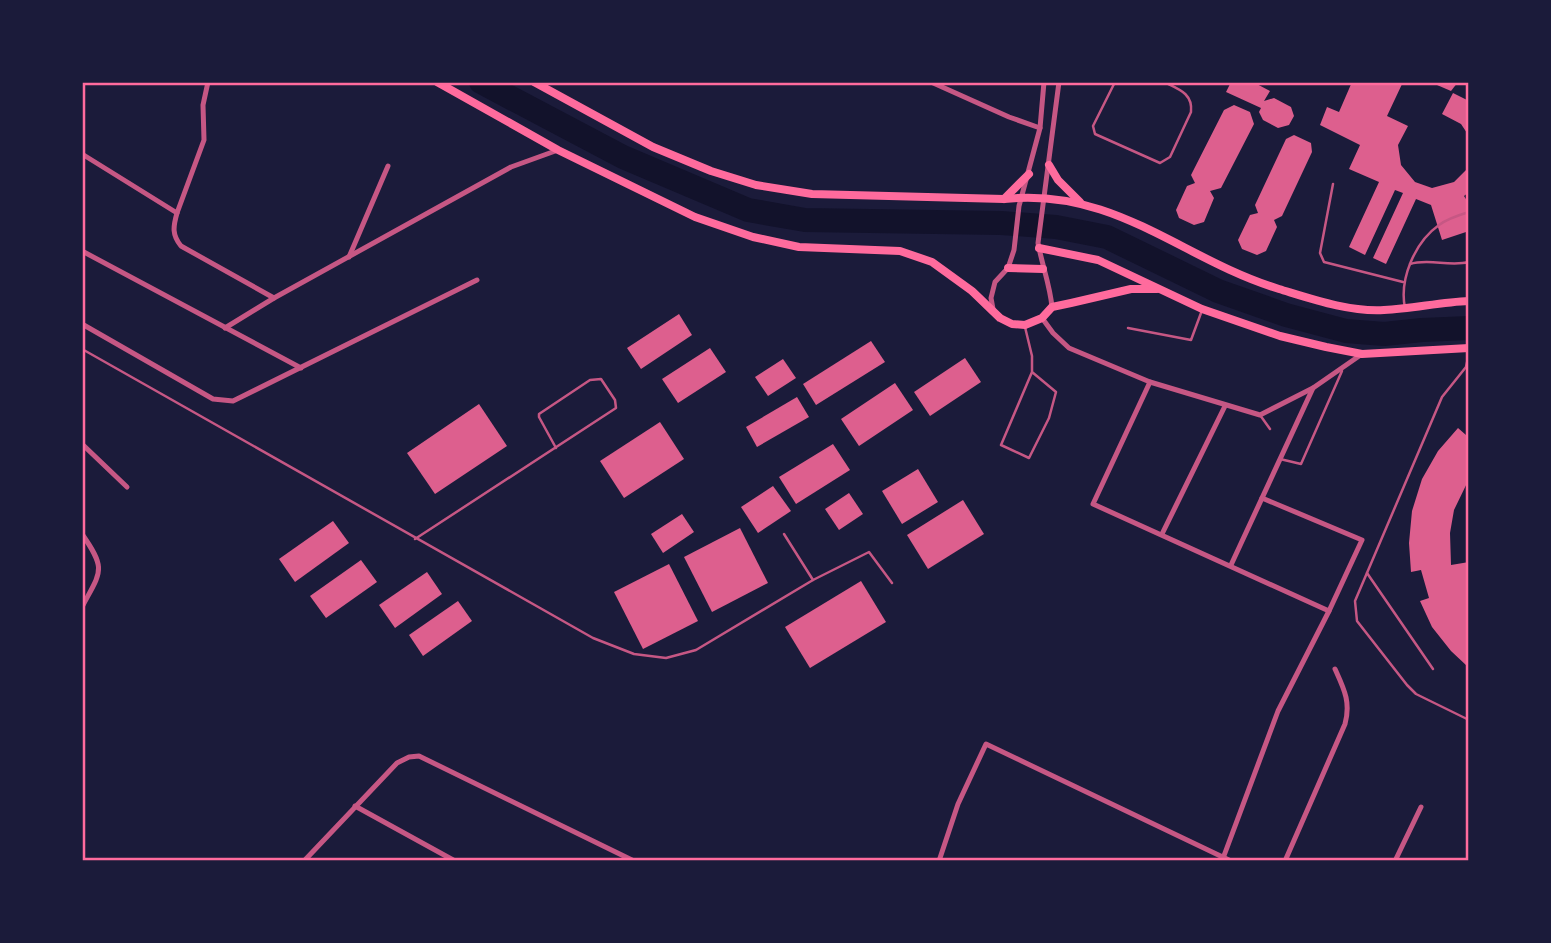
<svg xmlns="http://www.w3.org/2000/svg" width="1551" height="943" font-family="'Work Sans',sans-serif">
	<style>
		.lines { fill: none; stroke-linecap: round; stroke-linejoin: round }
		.river { stroke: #12122b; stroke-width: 24 }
		.building { fill: #dd5f8e }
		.service { stroke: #c65784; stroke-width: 2.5 }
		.minor { stroke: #c65784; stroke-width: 5 }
		.secondary { stroke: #ff6b9d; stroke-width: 8 }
		.neatline { fill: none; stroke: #ff6b9d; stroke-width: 2.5 }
	</style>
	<rect width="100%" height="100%" fill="#1b1b3a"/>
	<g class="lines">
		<path class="river" d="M481,82L623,157L748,210L805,220L1001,223L1056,227L1107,237L1218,291L1286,315L1346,331L1384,334L1422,330L1469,328"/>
	</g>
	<g class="building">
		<path d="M1231,82H1253L1270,91L1264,101L1274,98L1291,107L1294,116L1289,125L1278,128L1263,120L1259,112L1261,108L1226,92Z"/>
		<path d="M1352,82H1403L1387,116L1408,126L1398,145L1401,165L1415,182L1432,188L1454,182L1469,167V192L1464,196L1469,204V231L1442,240L1431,205L1416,199L1386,264L1373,258L1403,193L1395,190L1365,255L1349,247L1379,182L1349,169L1360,145L1320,125L1327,107L1339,112Z"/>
		<path d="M1430,82H1458L1451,91Z"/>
		<path d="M1453,93L1469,101V136L1461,124L1442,114Z"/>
		<path d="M1234,105L1250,112L1254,124L1221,188L1210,191L1214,198L1204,222L1194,225L1179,218L1176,210L1187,186L1195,183L1191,175L1224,110Z"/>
		<path d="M1294,135L1311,143L1312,152L1282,216L1274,220L1277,227L1266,251L1257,255L1242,249L1238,240L1250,215L1258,213L1255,205L1286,139Z"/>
		<path d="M679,314L692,335L641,369L627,348Z"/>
		<path d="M871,341L885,362L816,405L803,384Z"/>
		<path d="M710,348L726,372L678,403L662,379Z"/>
		<path d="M965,358L981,382L930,416L914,392Z"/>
		<path d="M783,359L796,378L768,396L755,377Z"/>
		<path d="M895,383L913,410L859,446L841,419Z"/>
		<path d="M797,397L809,417L757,447L746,427Z"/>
		<path d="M479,404L507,446L435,494L407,453Z"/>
		<path d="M660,422L684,459L624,498L600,461Z"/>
		<path d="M1458,428L1466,435L1469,433V479L1454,510L1450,533L1451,565L1469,562V664L1467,666L1451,651L1432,627L1420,601L1429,598L1421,570L1411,572L1409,543L1412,511L1422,479L1438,451Z"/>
		<path d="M833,444L850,470L796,504L779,477Z"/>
		<path d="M918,469L938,502L902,524L882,491Z"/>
		<path d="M773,486L791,511L758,533L741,507Z"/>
		<path d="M849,493L863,514L839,530L825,509Z"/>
		<path d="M963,500L984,534L928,569L907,535Z"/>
		<path d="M682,514L694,532L663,553L651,534Z"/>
		<path d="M333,521L349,543L295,582L279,559Z"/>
		<path d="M740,528L768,583L712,612L684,557Z"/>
		<path d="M361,560L377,582L326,618L310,596Z"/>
		<path d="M669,564L698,621L643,649L614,592Z"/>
		<path d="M427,572L442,594L395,628L379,605Z"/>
		<path d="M861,581L886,622L810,668L785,627Z"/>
		<path d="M458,601L472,621L423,656L409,635Z"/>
	</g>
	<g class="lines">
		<g class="service">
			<path d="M1115,82L1093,126L1095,134L1160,163L1170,157L1191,112C1193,93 1178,89 1164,82"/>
			<path d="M1333,184L1320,253L1324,262L1403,282"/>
			<path d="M1410,264C1429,258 1449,267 1469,262"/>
			<path d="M1405,308C1399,279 1415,242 1439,225C1447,219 1459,215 1469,212"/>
			<path d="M1025,327L1032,356V372L1001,445L1029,458L1049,418L1056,392L1032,372"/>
			<path d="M1128,328L1191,340L1201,313"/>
			<path d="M82,349L593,638L634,654L666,658L696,650L813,580L869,552L892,583"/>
			<path d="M1469,353L1466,367L1442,397L1355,601L1357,621L1407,685L1416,694L1469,720"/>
			<path d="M1260,415L1270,429"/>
			<path d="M1280,459L1301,464L1342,371"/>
			<path d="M784,534L813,580"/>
			<path d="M415,539L616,408L615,400L601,379L590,380L539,414V417L556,448"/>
			<path d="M1367,573L1433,669"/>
		</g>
		<g class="minor">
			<path d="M208,82L203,105L204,140L177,213C173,227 172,235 181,246L274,298"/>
			<path d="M931,82L1009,117L1040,128"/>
			<path d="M82,154L177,213"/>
			<path d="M82,251L301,368"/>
			<path d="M349,257L388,166"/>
			<path d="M1052,307C1050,285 1042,265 1038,243L1059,82"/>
			<path d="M993,309L991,298L995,282L1008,268L1014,250L1019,206L1040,128L1044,82"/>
			<path d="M1042,318L1053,333L1069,348L1150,382L1260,415L1313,388L1362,354"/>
			<path d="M82,324L213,399L233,401L477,280"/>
			<path d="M225,328L274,298L511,167L558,150"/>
			<path d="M1150,382L1093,504L1329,611"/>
			<path d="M82,444L127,487"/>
			<path d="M82,534C107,570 101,571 82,607"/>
			<path d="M1162,534L1225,406"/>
			<path d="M1231,565L1313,388"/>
			<path d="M355,806L455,861"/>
			<path d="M304,861L397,763L409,757L419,756L634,861"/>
			<path d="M939,861L958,804L986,744L1231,861"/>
			<path d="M1222,861L1278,711L1329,611L1362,540L1262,498"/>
			<path d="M1285,861L1345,724C1351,702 1344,689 1335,669"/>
			<path d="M1395,861L1421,807"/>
		</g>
		<g class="secondary">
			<path d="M437,82L558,150L695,217L753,237L799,247L900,251L932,262L972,291L1000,318L1012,324L1025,325L1042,318L1052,307L1071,303L1131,289H1157"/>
			<path d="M534,82L653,147L711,171L756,185L812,194L1004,199C1115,187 1181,259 1279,289C1312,299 1349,312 1384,310C1412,309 1440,302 1469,301"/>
			<path d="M1049,165L1058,180L1080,202"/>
			<path d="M1004,199L1029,174"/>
			<path d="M1039,248L1098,260L1202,309L1280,336L1326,347L1362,354L1469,348"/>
			<path d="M1008,268L1043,269"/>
		</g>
	</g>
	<rect width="1551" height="943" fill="none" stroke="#1b1b3a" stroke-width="168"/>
	<rect x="84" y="84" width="1383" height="775" class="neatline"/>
</svg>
